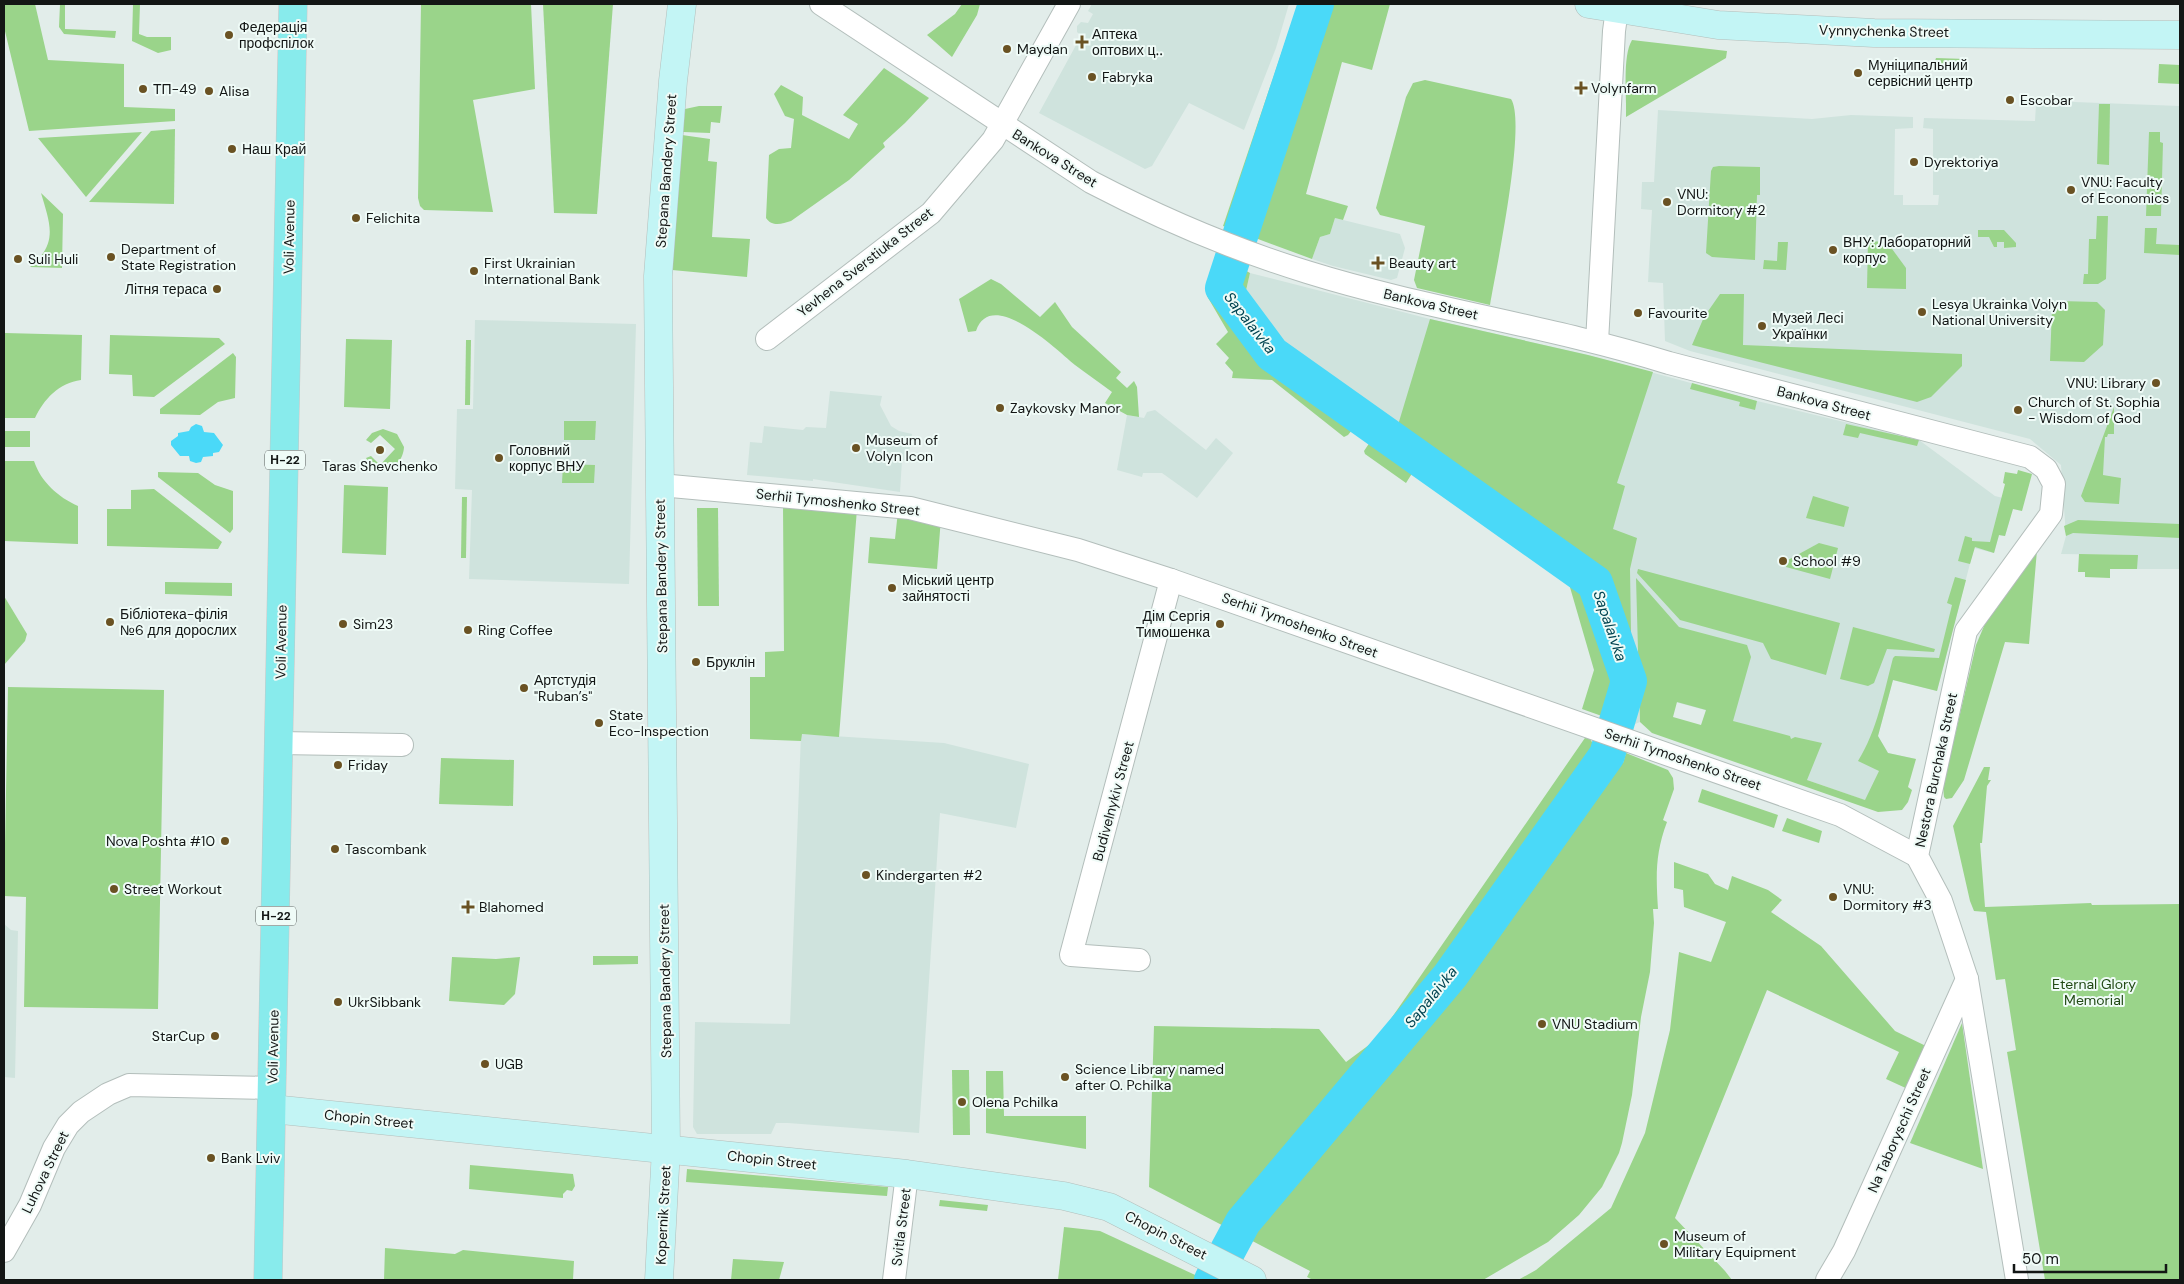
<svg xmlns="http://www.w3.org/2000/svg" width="2184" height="1284" font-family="'DM Sans',sans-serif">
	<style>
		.built { fill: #cfe3dd }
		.green { fill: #9ad48a; fill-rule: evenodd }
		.water { fill: #4ad9f8 }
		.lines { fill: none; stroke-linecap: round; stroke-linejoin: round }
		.river { stroke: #4ad9f8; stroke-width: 36 }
		.street-casing { stroke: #b3bebb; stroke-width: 24 }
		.secondary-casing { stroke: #b3bebb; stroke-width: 29 }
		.primary-casing { stroke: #c6c7c7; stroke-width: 29 }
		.street { stroke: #fff; stroke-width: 22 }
		.secondary { stroke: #c3f5f5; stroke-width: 28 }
		.primary { stroke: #88ebec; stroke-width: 28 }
		.poi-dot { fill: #6a5223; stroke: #effbf7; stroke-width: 2 }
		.labels { text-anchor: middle; stroke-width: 4; stroke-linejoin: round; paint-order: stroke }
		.shield { fill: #effbf7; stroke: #555b59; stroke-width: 1 }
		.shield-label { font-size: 12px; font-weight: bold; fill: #131615 }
		.poi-label { font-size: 14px; fill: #131615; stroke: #effbf7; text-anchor: start }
		.street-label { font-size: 14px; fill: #131615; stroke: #effbf7 }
		.park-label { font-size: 14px; fill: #214914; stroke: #effbf7 }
		.water-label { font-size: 15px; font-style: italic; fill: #004350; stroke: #effbf7 }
	</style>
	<rect width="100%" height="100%" fill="#e2edea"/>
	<g class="built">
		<path d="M1092,4H1289L1276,48L1244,130L1189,103L1152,166L1145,169L1039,113L1081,36L1077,32V26L1081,22L1088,23L1093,14L1088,11Z"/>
		<path d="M2048,101L2180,106V569H2137V555L2061,554L2066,536L2061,465L2030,439L1690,351L1665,341L1663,283L1648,282L1652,210L1641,209L1642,182H1654L1658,110L1812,119L1851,115L1913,117V128L1895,129L1894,195H1903V205H1938L1939,195H1933V129L1923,128L1924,118L2035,121L2036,105H2047Z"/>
		<path d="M1335,218L1400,234L1405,248L1397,278L1391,280L1333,266L1312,259L1320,237L1330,234Z"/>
		<path d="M1250,273L1430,319L1588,355L1757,401L1919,440L1995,496L2015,501L2005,536L1999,535L1994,553L1974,548L1937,691L1893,680L1878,736L1888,753L1916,759L1876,804L1807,780L1705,710L1664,699L1639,700L1640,722L1630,726L1631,635L1613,584L1398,426L1359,404L1267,334L1245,295Z"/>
		<path d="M475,320L636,324L629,584L469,579L472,490L455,489L457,409H473Z"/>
		<path d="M830,391L882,396L880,405L891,426L899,431L912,434L908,460H902L900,492L819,480L813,479V481L747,475L750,442L762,443L764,426L803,430L806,427L826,428Z"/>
		<path d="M1155,410L1206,450L1216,438L1233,453L1197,498L1162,473H1143L1142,477L1117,470L1127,415L1144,418L1147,412Z"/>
		<path d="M801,734L944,743L1029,764L1016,828L940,813L919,1133L788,1123H776L771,1134H697L693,1127L695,1022L790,1024Z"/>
		<path d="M4,924L11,930L18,931L15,1078L4,1077Z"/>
	</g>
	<g class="green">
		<path d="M4,4H35L48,60L124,64V107L175,109V121L29,131L4,27Z"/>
		<path d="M60,4H65V29L116,31L115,38L64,34L59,27Z"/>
		<path d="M133,4H140L139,34L147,37H171V50L158,53L132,41Z"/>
		<path d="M421,4H531L535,89L473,100L493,212L424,210L420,206L418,198Z"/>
		<path d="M543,4H613L597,214L554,213Z"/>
		<path d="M962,4H980L977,15L952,57L927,35L955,14Z"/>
		<path d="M1298,4H1390L1372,70L1342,62L1306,194L1348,206L1343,220L1335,218L1330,234L1320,237L1312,259L1223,226Z"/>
		<path d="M1632,40L1727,51L1726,58L1626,117C1627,96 1622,57 1632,40Z"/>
		<path d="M1936,58L1966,59V69L1928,68V64H1931L1932,61H1935Z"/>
		<path d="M2159,64L2180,65V84L2158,83Z"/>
		<path d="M884,68L929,98L905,123L883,143L885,147L849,180L791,221C782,224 772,227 766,218L769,155L779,149L791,148L794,119L785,116L774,94L781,85L803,97L802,115L849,139L858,124L843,115Z"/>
		<path d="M1425,80L1511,99C1527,123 1496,269 1490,305L1417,288L1414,280L1425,226L1380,215L1376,208L1406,97L1413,83Z"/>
		<path d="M2099,104H2110L2109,165L2097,164Z"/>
		<path d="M699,106H722L720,123L711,122L710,133L683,132L685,109Z"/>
		<path d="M175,129L174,204L89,202L151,131Z"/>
		<path d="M142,132L86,197L38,138Z"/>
		<path d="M2149,132H2160V142L2163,143L2161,216H2146Z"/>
		<path d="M682,135L710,139L708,161L717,162L712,237L750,239L747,277L672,270Z"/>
		<path d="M1719,166L1760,167V195H1757L1755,260L1712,257L1706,253L1711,171L1713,167Z"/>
		<path d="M41,193L63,214L62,268L30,267C59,243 50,224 41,193Z"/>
		<path d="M2097,216H2108L2106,279L2098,284H2083L2084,274H2088L2089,239H2096Z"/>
		<path d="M2145,228H2157L2156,244L2180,245V255L2144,253Z"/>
		<path d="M1978,230H2004L2016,243V247L2004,248V242H1997V247H1994L1989,237H1978Z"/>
		<path d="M1868,241L1887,242L1906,268V289L1867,288Z"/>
		<path d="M1778,242H1788L1786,270L1763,269L1764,260L1777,261Z"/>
		<path d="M1218,259L1236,265L1250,273L1245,295L1267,334L1359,404L1398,425L1430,319L1588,355L1653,372L1617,483L1625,486L1613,529L1637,538L1630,569L1632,697L1630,726L1582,709L1594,670L1567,577L1522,535L1418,464L1406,483L1365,454L1364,451L1370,442L1352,430L1348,435L1344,437L1272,380L1232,378L1233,372L1225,363L1229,358L1216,344L1228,332L1207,296Z"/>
		<path d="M991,279L1001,284L1040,317L1055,302L1072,327L1121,372L1116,378L1127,388L1134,381L1137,387L1139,417L1127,415L1105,403L1112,392C1100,383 1087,374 1075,365C1057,350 991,286 976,331L968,332L959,299Z"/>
		<path d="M1720,294H1744L1743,345L1962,354V366L1931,397L1917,402L1692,345L1704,317Z"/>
		<path d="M2060,301L2097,302L2105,310L2103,345L2084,362L2050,361L2052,309L2055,304Z"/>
		<path d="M5,333L82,335L81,380C59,383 44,399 35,418H4Z"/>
		<path d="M110,335L219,338L225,344L154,397L133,396L132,375L109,374Z"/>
		<path d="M346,339L392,340L390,409L344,407Z"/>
		<path d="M466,340H471L470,405H465Z"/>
		<path d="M233,353L236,357L235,398L218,402L200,415L160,414V409Z"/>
		<path d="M1692,383L1757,401L1755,410L1739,406L1740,402L1690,389Z"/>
		<path d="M2114,407V434H2108L2107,437H2105L2103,475L2121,478L2119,504L2085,502L2081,496Z"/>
		<path d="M564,421H596L595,440H564Z"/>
		<path d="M1846,424L1919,440L1917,446L1860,433L1858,438L1843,435Z"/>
		<path d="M383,429L397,434L404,447C403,469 377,479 366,458L371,456L380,465L395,449L380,435L371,443L366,440L372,433Z"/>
		<rect x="4" y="431" width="26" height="16"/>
		<path d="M4,461H34C41,482 58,497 78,506V544L4,541Z"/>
		<path d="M563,464L595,465L594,483H562Z"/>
		<path d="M2018,470L2032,474L2022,511L2013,509L2005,536L1999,535L1994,553L1975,547L1970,564L1958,561L1965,536L1972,538V541L1990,542L2005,484L2003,483L2005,472L2017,474Z"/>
		<path d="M158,472L198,473L215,485L233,491V529L230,533L158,477Z"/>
		<path d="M344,485L388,487L386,555L342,553Z"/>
		<path d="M154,489L222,542L218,549L107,546V509H131V490Z"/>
		<path d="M1813,496L1849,507L1844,527L1806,518Z"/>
		<path d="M462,497H467L466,558H461Z"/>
		<path d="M783,504L857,509L839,737L802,734L801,741L750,739V677H765V652L784,651Z"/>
		<path d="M697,508H718L719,606H698Z"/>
		<path d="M898,511L941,518L937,569L868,563L870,537L895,539Z"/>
		<path d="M2078,520L2180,524V538L2073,533L2066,536L2064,526Z"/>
		<path d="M1819,543L1838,548L1830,579L1786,567L1788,560Z"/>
		<path d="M2037,550L2029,644L2005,642L1964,780L1952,798L1946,799L1944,797L1943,787L1976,645L1990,612Z"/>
		<path d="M2079,554L2138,555L2137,569H2110V578L2085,577V572H2078Z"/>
		<path d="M1638,569L1840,623L1826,675L1771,659L1763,643L1680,620L1637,573Z"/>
		<path d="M1955,577L1966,580L1937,691L1893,680L1878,736L1888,753L1916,759L1908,787L1912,790L1908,802L1902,810L1878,812L1652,733L1640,722L1636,578L1679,627L1747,645L1751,657L1733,721L1790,736L1791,739L1795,737L1822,743L1807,780L1865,800L1879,771L1858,761C1877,731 1884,692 1893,658L1895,656L1939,658L1952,605L1947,603ZM1677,702L1706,710L1701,725L1673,717Z"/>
		<path d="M165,582L232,583V596L165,594Z"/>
		<path d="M4,596L27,634L25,641L4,665Z"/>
		<path d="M1853,627L1935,649L1934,652L1887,649L1874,683L1868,686L1840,679Z"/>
		<path d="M8,687L164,690L158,1009L24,1007L26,897L4,896Z"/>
		<path d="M1587,735L1592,742L1621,752L1623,763L1626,753L1668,770L1673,778L1674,789L1663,820L1667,822C1655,854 1656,876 1658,909H1653L1654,923L1650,972L1641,1017L1632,1095L1622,1143L1619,1153L1602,1187L1579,1215L1548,1242L1483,1280H1313L1307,1277L1310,1271L1149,1187L1154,1026L1319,1029L1346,1062L1377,1039Z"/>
		<path d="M441,758L514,760L513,806L439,804Z"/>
		<path d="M1984,767H1990L1988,780H1991L1987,786L1982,843H1980L1985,907L2091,903L2092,905L2180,904V1280H2045L2007,1052L2016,1050L2005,979L1996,980L1986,912L1974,911L1970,901L1953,826Z"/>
		<path d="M1702,789L1778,815L1774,828L1698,802Z"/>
		<path d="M1787,818L1822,831L1819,843L1782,831Z"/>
		<path d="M1674,862L1708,874L1715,884L1728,890L1732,876L1768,890L1782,900L1771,912L1821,946L1895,1031L1928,1047L1910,1090L1886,1079L1899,1052L1767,990L1675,1218L1725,1271L1732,1280H1518L1536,1270L1611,1208L1645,1133L1670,1030L1679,952L1711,962L1726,922L1684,907L1683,890L1674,888Z"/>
		<path d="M593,956H638V964L593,965Z"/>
		<path d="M452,957L496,959L520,957L515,994L504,1005L449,1001Z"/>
		<path d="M1962,1023L1983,1169L1910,1143Z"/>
		<path d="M952,1070H969L970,1135H953Z"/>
		<path d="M986,1071H1003L1004,1116H1086V1149L986,1133Z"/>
		<path d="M470,1165L573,1174L575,1186L572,1191L567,1190L563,1194V1198L469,1189Z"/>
		<path d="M687,1169L888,1187L887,1196L686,1182Z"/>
		<path d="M940,1200L988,1205L987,1211L939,1206Z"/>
		<path d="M1064,1227L1100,1231L1206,1280H1058Z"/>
		<path d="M385,1248L455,1254L463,1250L574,1261L573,1280H384Z"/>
		<path d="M733,1259L784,1262L779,1280H731Z"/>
	</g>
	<path class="water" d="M196,424L202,426L204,432L214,433L223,445L219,452L213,453V456L203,457L201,462L196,463L190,461L189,456H180L171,445V441L178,436V433L189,431L191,427Z"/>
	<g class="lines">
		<path class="river" d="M1212,1280L1243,1222L1450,976L1607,755L1629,681L1595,583L1272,354L1223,288L1316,4"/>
		<defs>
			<g id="street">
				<path d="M821,4L1091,182C1160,218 1232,249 1307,272C1426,309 1550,326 1669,363L2030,457L2046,469L2054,484L2051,514L1966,631L1917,856L1941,901L1967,979L2017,1280"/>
				<path d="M767,339L931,213L993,140L1069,4"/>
				<path d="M1597,342L1614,31L1617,9"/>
				<path d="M660,485L910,508L1078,550L1171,580L1840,815L1917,856"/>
				<path d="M279,743L402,745"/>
				<path d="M1139,960L1071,955L1171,580"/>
				<path d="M4,1251L30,1205L54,1148L68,1125L81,1112L108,1094L129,1085L273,1088"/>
				<path d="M894,1280L907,1174"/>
				<path d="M1827,1280L1844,1251L1967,979"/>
			</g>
			<g id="secondary">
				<path d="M1589,4L1718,25L1874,33L2180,35"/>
				<path d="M272,1109L907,1174L1064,1196L1109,1207L1252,1280"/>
				<path d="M659,1280L666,1149L658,276L673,81L682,4"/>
			</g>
			<path id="primary" d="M268,1280L293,4"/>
		</defs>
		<use href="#street" class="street-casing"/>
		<use href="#secondary" class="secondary-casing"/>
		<use href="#primary" class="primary-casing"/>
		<use href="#street" class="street"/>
		<use href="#secondary" class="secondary"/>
		<use href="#primary" class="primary"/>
	</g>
	<g class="poi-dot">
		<circle cx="229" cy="35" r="5"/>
		<path d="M1079.5 34.5h5v5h5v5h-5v5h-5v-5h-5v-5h5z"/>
		<circle cx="1007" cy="49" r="5"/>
		<circle cx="1858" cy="73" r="5"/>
		<circle cx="1092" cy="77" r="5"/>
		<path d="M1578.5 80.5h5v5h5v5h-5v5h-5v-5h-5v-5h5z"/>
		<circle cx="143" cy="89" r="5"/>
		<circle cx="209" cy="91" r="5"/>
		<circle cx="2010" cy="100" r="5"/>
		<circle cx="232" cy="149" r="5"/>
		<circle cx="1914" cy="162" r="5"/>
		<circle cx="2071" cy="190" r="5"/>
		<circle cx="1667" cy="202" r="5"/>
		<circle cx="356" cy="218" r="5"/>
		<circle cx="1833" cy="250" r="5"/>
		<circle cx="111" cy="257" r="5"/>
		<circle cx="18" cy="259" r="5"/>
		<path d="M1375.5 255.5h5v5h5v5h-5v5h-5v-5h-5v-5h5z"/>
		<circle cx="474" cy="271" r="5"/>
		<circle cx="217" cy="289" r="5"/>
		<circle cx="1922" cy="312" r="5"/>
		<circle cx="1638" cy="313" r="5"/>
		<circle cx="1762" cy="326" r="5"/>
		<circle cx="2156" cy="383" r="5"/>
		<circle cx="1000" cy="408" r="5"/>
		<circle cx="2018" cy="410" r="5"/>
		<circle cx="856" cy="448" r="5"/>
		<circle cx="380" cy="450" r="5"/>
		<circle cx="499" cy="458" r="5"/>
		<circle cx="1783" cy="561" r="5"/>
		<circle cx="892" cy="588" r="5"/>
		<circle cx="110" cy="622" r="5"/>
		<circle cx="343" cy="624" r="5"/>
		<circle cx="1220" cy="624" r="5"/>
		<circle cx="468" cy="630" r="5"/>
		<circle cx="696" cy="662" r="5"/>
		<circle cx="524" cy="688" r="5"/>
		<circle cx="599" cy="723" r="5"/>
		<circle cx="338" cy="765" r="5"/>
		<circle cx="225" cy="841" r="5"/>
		<circle cx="335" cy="849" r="5"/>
		<circle cx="866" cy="875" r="5"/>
		<circle cx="114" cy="889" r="5"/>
		<circle cx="1833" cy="897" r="5"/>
		<path d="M465.5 899.5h5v5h5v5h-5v5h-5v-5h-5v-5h5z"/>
		<circle cx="338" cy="1002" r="5"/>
		<circle cx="1542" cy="1024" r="5"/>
		<circle cx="215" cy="1036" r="5"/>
		<circle cx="485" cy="1064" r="5"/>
		<circle cx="1065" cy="1077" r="5"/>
		<circle cx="962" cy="1102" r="5"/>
		<circle cx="211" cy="1158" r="5"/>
		<circle cx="1664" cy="1244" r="5"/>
	</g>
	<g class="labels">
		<g class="shield">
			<rect x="265" y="450.5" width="40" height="19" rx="4"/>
			<rect x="256" y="906.5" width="40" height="19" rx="4"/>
		</g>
		<g class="shield-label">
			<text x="285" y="464">Н-22</text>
			<text x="276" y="920">Н-22</text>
		</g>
		<g class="poi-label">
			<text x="239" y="32">Федерація<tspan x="239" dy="16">профспілок</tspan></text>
			<text x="1092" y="39">Аптека<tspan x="1092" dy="16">оптових ц‥</tspan></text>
			<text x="1017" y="54">Maydan</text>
			<text x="1868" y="70">Муніципальний<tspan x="1868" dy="16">сервісний центр</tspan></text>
			<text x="1102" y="82">Fabryka</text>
			<text x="1591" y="93">Volynfarm</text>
			<text x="153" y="94">ТП-49</text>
			<text x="219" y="96">Alisa</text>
			<text x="2020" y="105">Escobar</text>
			<text x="242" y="154">Наш Край</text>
			<text x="1924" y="167">Dyrektoriya</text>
			<text x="2081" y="187">VNU: Faculty<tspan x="2081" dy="16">of Economics</tspan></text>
			<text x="1677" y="199">VNU:<tspan x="1677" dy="16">Dormitory #2</tspan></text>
			<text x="366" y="223">Felichita</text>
			<text x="1843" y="247">ВНУ: Лабораторний<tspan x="1843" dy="16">корпус</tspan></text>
			<text x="121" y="254">Department of<tspan x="121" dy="16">State Registration</tspan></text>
			<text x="28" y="264">Suli Huli</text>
			<text x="484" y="268">First Ukrainian<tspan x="484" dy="16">International Bank</tspan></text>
			<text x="1389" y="268">Beauty art</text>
			<text x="207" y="294" text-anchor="end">Літня тераса</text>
			<text x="1932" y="309">Lesya Ukrainka Volyn<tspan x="1932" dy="16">National University</tspan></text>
			<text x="1648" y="318">Favourite</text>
			<text x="1772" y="323">Музей Лесі<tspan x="1772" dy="16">Українки</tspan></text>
			<text x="2146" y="388" text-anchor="end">VNU: Library</text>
			<text x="2028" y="407">Church of St. Sophia<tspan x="2028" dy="16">- Wisdom of God</tspan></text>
			<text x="1010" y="413">Zaykovsky Manor</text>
			<text x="866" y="445">Museum of<tspan x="866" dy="16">Volyn Icon</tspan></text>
			<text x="509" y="455">Головний<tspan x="509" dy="16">корпус ВНУ</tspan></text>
			<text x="380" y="471" text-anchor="middle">Taras Shevchenko</text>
			<text x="1793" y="566">School #9</text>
			<text x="902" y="585">Міський центр<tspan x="902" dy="16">зайнятості</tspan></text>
			<text x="120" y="619">Бібліотека-філія<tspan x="120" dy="16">№6 для дорослих</tspan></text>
			<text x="1210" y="621" text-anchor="end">Дім Сергія<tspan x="1210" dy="16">Тимошенка</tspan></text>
			<text x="353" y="629">Sim23</text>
			<text x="478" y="635">Ring Coffee</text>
			<text x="706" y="667">Бруклін</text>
			<text x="534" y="685">Артстудія<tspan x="534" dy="16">"Ruban’s"</tspan></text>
			<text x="609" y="720">State<tspan x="609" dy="16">Eco-Inspection</tspan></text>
			<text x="348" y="770">Friday</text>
			<text x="215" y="846" text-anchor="end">Nova Poshta #10</text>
			<text x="345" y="854">Tascombank</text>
			<text x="876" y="880">Kindergarten #2</text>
			<text x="124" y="894">Street Workout</text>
			<text x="1843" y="894">VNU:<tspan x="1843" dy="16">Dormitory #3</tspan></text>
			<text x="479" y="912">Blahomed</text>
			<text x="348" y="1007">UkrSibbank</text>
			<text x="1552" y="1029">VNU Stadium</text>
			<text x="205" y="1041" text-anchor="end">StarCup</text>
			<text x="495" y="1069">UGB</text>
			<text x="1075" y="1074">Science Library named<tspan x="1075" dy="16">after O. Pchilka</tspan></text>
			<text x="972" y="1107">Olena Pchilka</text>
			<text x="221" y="1163">Bank Lviv</text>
			<text x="1674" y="1241">Museum of<tspan x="1674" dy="16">Military Equipment</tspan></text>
		</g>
		<g class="street-label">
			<text transform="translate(1884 31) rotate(1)" y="5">Vynnychenka Street</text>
			<text transform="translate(1055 158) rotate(32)" y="5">Bankova Street</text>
			<text transform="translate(666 171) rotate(-86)" y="5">Stepana Bandery Street</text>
			<text transform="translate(289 237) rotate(-89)" y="5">Voli Avenue</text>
			<text transform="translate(865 262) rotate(-38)" y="5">Yevhena Sverstiuka Street</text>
			<text transform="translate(1431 304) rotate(13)" y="5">Bankova Street</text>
			<text transform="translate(1824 403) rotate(15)" y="5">Bankova Street</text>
			<text transform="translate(838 502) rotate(6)" y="5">Serhii Tymoshenko Street</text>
			<text transform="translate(661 576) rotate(-91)" y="5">Stepana Bandery Street</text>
			<text transform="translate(1300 625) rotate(20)" y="5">Serhii Tymoshenko Street</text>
			<text transform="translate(281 642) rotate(-89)" y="5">Voli Avenue</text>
			<text transform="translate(1683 759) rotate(19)" y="5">Serhii Tymoshenko Street</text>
			<text transform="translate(1936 770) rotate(-78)" y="5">Nestora Burchaka Street</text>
			<text transform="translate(1113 801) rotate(-75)" y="5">Budivelnykiv Street</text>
			<text transform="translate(665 981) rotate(-91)" y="5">Stepana Bandery Street</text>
			<text transform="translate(273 1047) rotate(-89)" y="5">Voli Avenue</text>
			<text transform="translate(369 1119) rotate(6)" y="5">Chopin Street</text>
			<text transform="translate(1899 1130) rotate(-66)" y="5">Na Taboryschi Street</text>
			<text transform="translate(772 1160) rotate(6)" y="5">Chopin Street</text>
			<text transform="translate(45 1172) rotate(-64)" y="5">Luhova Street</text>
			<text transform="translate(663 1215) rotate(-87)" y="5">Kopernik Street</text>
			<text transform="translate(901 1227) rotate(-83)" y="5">Svitla Street</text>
			<text transform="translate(1166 1235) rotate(27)" y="5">Chopin Street</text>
		</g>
		<g class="park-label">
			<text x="2094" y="989">Eternal Glory<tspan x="2094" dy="16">Memorial</tspan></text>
		</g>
		<g class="water-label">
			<text transform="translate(1250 323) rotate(52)" y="5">Sapalaivka</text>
			<text transform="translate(1610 626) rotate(71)" y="5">Sapalaivka</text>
			<text transform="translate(1431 997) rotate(-51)" y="5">Sapalaivka</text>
		</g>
	</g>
	<rect width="2184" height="1284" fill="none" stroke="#131615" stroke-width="10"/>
	<path d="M2014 1264v8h152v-8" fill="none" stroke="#131615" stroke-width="2.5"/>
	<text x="2022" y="1264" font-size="15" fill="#131615" stroke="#effbf7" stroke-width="4" paint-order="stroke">50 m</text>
</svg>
